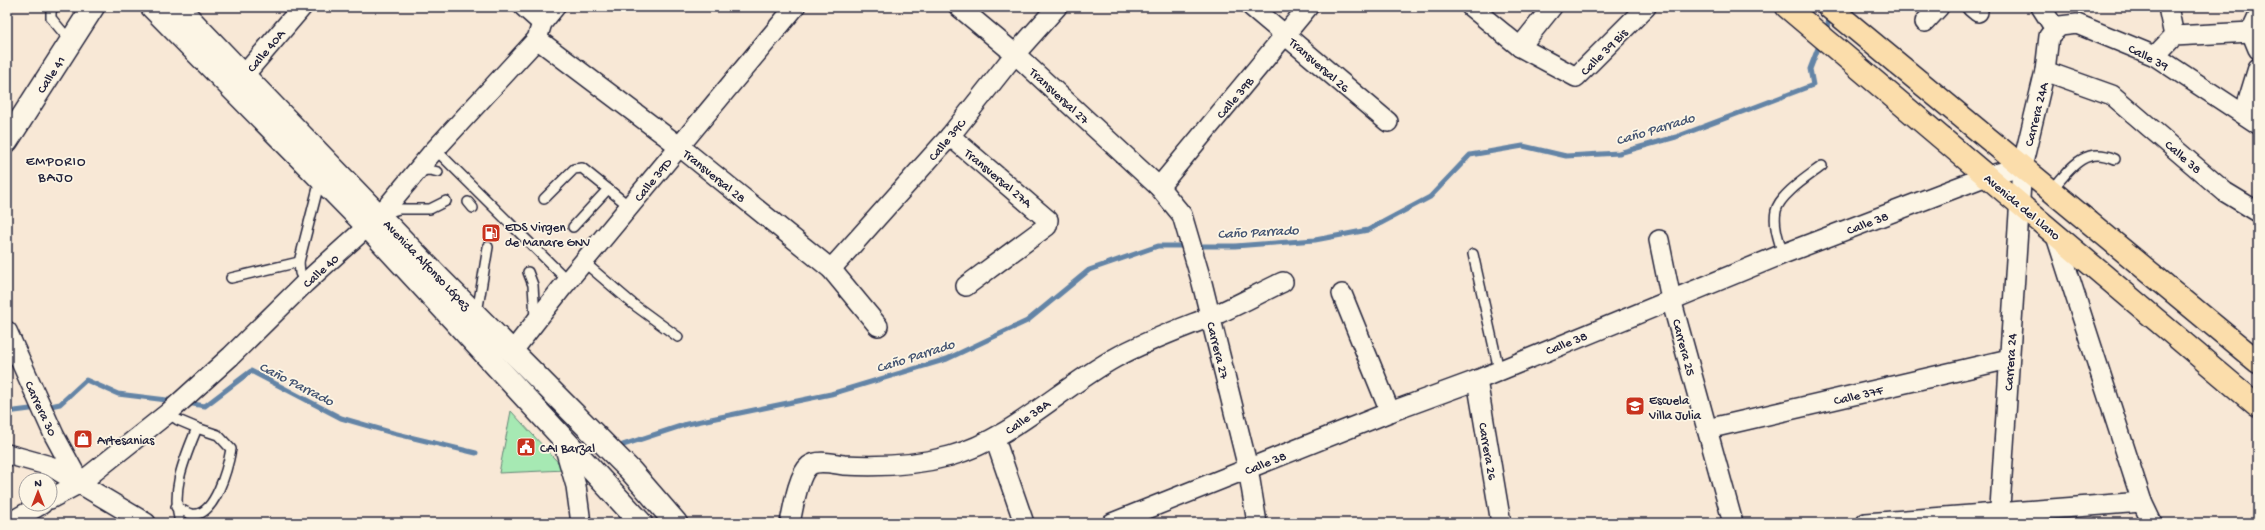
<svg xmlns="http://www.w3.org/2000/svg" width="2265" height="530" font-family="'Gochi Hand',sans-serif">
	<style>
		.green { fill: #a6e9b3; stroke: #648677 }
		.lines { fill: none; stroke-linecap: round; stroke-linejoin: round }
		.stream { stroke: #6484a6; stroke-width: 5 }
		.service-casing { stroke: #22223b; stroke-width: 12 }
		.minor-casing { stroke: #22223b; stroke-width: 22 }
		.tertiary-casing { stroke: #22223b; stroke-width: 25 }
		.trunk-casing { stroke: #22223b; stroke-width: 25 }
		.service { stroke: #fcf5e5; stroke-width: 9 }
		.minor { stroke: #fcf5e5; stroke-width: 19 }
		.tertiary { stroke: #fcf5e5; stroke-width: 22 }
		.trunk { stroke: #fbddab; stroke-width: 22 }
		.labels { text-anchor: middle; stroke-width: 3.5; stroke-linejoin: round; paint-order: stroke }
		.street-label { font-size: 13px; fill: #22223b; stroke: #fcf5e5 }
		.poi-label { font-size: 13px; fill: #22223b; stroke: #fcf5e5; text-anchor: start }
		.water-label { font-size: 14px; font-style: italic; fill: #435371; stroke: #fcf5e5 }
		.neighbourhood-label { font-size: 14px; letter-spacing: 1px; fill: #22223b; stroke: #fcf5e5 }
	</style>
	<rect width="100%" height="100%" fill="#f8e8d6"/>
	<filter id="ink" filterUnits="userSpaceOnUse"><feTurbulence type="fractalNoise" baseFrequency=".025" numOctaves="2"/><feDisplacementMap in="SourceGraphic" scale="8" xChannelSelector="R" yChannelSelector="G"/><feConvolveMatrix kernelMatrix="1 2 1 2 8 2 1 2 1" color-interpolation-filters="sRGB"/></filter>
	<g filter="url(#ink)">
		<path class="green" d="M511,411L565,470L499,473Z"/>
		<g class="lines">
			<g class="stream">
				<path d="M1825,32L1831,15"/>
				<path d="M1195,246H1235L1315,240L1368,230L1430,197L1470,155L1523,146L1566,156L1619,153L1676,137L1813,85L1810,69L1820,43"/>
				<path d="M187,403L205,406L251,371L341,418L393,433L476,453"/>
				<path d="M46,407L60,404L86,380L118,394L175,401"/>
				<path d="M7,412L38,408"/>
				<path d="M623,445L687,424L831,394L947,359L1027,321L1089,270L1158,246H1187"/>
			</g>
			<defs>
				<g id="service">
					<path d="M54,7L51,11V18L71,42"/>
					<path d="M436,150L568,281"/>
					<path d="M418,171L430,170L438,172"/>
					<path d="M2051,191C2069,170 2084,145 2115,159"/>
					<path d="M544,199L574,169L582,168L629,206"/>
					<path d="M468,202L473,208"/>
					<path d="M386,213L399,209H430L446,201"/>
					<path d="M573,227L608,189"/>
					<path d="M1473,254L1499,370"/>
					<path d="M1783,254C1779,241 1773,225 1776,211C1779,195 1809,176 1822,166"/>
					<path d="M585,263L633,304L678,337"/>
					<path d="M528,272L533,285L535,318"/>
					<path d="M231,278L299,262"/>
					<path d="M305,283L300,273L299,262L320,180"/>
					<path d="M477,313L488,247"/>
					<path d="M168,413L178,420L197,428C184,460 171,488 180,523"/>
					<path d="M176,507C181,509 186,513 191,514C215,519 228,466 231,449L218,435L197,428"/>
				</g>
				<g id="minor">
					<path d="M524,7L542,23"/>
					<path d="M959,7L1015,54L1159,187L1182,215L1202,283L1248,468L1257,523"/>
					<path d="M1252,7L1388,122"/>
					<path d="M1471,7L1520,47L1576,77L1646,7"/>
					<path d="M1972,7L1978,12"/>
					<path d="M2041,7L2055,29"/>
					<path d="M2168,7L2174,36"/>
					<path d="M2258,17L2251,32L2258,49"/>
					<path d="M1925,22L1939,7"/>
					<path d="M537,39L679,146L831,269L878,326"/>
					<path d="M1520,47L1552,7"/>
					<path d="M2155,56L2174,36L2251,32"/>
					<path d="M2045,71L2112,95L2225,192L2258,212"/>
					<path d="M245,74L302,7"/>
					<path d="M2244,114L2258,68"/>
					<path d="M950,136L1048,220L1047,226L966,286"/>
					<path d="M1159,187L1308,7"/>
					<path d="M2055,233L2142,502L2152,523"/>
					<path d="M1659,240L1671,299L1733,523"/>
					<path d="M831,269L950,136L1015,54L1057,7"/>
					<path d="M1342,294L1390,412"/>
					<path d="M7,331L54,435L80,483"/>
					<path d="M512,352L561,289L795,7"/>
					<path d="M1477,380L1501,523"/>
					<path d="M1707,429L2009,359"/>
					<path d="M561,435L576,486L581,523"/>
					<path d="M995,439L1024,523"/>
					<path d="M7,454L50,466L146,523"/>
					<path d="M50,499L80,483L168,413L231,356L305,283L380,215L431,154L537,39L542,23L555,7"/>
					<path d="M9,523L42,504"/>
					<path d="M790,523C793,509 798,475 809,466C818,459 834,464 844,465C878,467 917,465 950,456C1012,439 1059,389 1115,358C1146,341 1177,330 1210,317C1235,307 1259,293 1283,282"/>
					<path d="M1112,523L1390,412L1477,380L1783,254L1987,176L2022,167"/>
					<path d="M1866,523L2142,502"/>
					<path d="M1999,523L2022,167L2045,71L2049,36L2060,26L2077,24L2155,56L2258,124"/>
				</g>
				<g id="tertiary">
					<path d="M152,7L368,227L641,523"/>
					<path d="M178,7L439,278L630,470L676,523"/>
					<path d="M7,141L93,7"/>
				</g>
				<g id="trunk">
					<path d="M1787,7L2258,406"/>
					<path d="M1829,7L2258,362"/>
				</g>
			</defs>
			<use href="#service" class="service-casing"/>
			<use href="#minor" class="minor-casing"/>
			<use href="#tertiary" class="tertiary-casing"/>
			<use href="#trunk" class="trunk-casing"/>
			<use href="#service" class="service"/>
			<use href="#minor" class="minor"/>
			<use href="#tertiary" class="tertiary"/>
			<use href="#trunk" class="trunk"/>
		</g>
	</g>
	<defs>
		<symbol id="fuel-square" viewBox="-11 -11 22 22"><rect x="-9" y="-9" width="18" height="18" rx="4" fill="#c8321e" stroke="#fcf5e5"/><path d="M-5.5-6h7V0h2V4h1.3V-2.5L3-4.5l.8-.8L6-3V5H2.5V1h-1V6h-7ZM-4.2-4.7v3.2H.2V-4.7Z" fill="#fff"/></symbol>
		<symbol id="school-square" viewBox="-11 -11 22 22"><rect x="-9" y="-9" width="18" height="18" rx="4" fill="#c8321e" stroke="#fcf5e5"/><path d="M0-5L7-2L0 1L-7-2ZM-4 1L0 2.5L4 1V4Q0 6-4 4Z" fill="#fff"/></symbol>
		<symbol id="shop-square" viewBox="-11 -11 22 22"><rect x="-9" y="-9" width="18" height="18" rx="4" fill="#c8321e" stroke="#fcf5e5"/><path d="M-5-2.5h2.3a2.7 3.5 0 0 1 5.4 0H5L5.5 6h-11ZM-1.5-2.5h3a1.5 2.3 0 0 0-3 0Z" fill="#fff"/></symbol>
		<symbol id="civic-square" viewBox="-11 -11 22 22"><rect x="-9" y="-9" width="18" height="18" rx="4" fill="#c8321e" stroke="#fcf5e5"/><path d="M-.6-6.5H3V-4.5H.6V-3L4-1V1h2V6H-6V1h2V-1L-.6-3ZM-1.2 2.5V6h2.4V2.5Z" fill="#fff"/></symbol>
	</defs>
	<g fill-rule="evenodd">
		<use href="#fuel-square" x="480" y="222" width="22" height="22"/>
		<use href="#school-square" x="1624" y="395" width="22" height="22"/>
		<use href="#shop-square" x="72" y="428" width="22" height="22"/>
		<use href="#civic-square" x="515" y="436" width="22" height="22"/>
	</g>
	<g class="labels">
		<g class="street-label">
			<text transform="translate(265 50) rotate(-50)" y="5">Calle 40A</text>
			<text transform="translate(1603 51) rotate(-45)" y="5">Calle 39 Bis</text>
			<text transform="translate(2149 56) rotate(27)" y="5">Calle 39</text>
			<text transform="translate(1320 64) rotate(41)" y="5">Transversal 26</text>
			<text transform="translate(50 74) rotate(-57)" y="5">Calle 41</text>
			<text transform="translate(1060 95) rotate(43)" y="5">Transversal 27</text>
			<text transform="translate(1234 97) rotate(-50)" y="5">Calle 39B</text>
			<text transform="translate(2035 114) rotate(-76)" y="5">Carrera 24A</text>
			<text transform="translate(946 139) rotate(-50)" y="5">Calle 39C</text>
			<text transform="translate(2184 156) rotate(41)" y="5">Calle 38</text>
			<text transform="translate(715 175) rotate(39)" y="5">Transversal 28</text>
			<text transform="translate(999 177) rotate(40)" y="5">Transversal 27A</text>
			<text transform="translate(652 179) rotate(-51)" y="5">Calle 39D</text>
			<text transform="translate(2023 206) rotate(40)" y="5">Avenida del Llano</text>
			<text transform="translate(1867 222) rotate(-21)" y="5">Calle 38</text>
			<text transform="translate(428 264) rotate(46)" y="5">Avenida Alfonso López</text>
			<text transform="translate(320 270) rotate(-42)" y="5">Calle 40</text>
			<text transform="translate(1566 342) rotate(-22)" y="5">Calle 38</text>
			<text transform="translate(1685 347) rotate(75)" y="5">Carrera 25</text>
			<text transform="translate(1219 350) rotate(76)" y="5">Carrera 27</text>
			<text transform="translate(2009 362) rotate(-86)" y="5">Carrera 24</text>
			<text transform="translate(1858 394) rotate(-13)" y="5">Calle 37F</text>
			<text transform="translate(42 408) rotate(65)" y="5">Carrera 30</text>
			<text transform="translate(1027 416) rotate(-35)" y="5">Calle 38A</text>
			<text transform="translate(1489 451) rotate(80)" y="5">Carrera 26</text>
			<text transform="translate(1265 462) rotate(-22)" y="5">Calle 38</text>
		</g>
		<g class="poi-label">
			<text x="505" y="231">EDS Virgen<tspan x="505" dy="15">de Manare GNV</tspan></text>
			<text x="1649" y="404">Escuela<tspan x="1649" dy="15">Villa Julia</tspan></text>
			<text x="97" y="444">Artesanias</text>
			<text x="540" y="452">CAI Barzal</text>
		</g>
		<g class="water-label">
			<text transform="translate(1655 128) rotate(-17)" y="5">Caño Parrado</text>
			<text transform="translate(1258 231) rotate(-3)" y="5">Caño Parrado</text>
			<text transform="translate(915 355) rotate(-18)" y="5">Caño Parrado</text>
			<text transform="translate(297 383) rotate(27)" y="5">Caño Parrado</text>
		</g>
		<g class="neighbourhood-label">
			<text x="56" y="165">EMPORIO<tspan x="56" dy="16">BAJO</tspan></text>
		</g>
	</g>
	<rect width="2265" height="530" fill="none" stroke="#fcf5e5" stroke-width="24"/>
	<rect x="12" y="12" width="2241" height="506" fill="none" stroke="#22223b" stroke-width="1.5" filter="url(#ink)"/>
	<g transform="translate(38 492)"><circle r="19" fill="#fcf5e5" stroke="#a5a1a1"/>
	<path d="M0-3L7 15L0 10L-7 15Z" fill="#c8321e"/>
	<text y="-6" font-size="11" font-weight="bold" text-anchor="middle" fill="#22223b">N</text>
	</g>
</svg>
